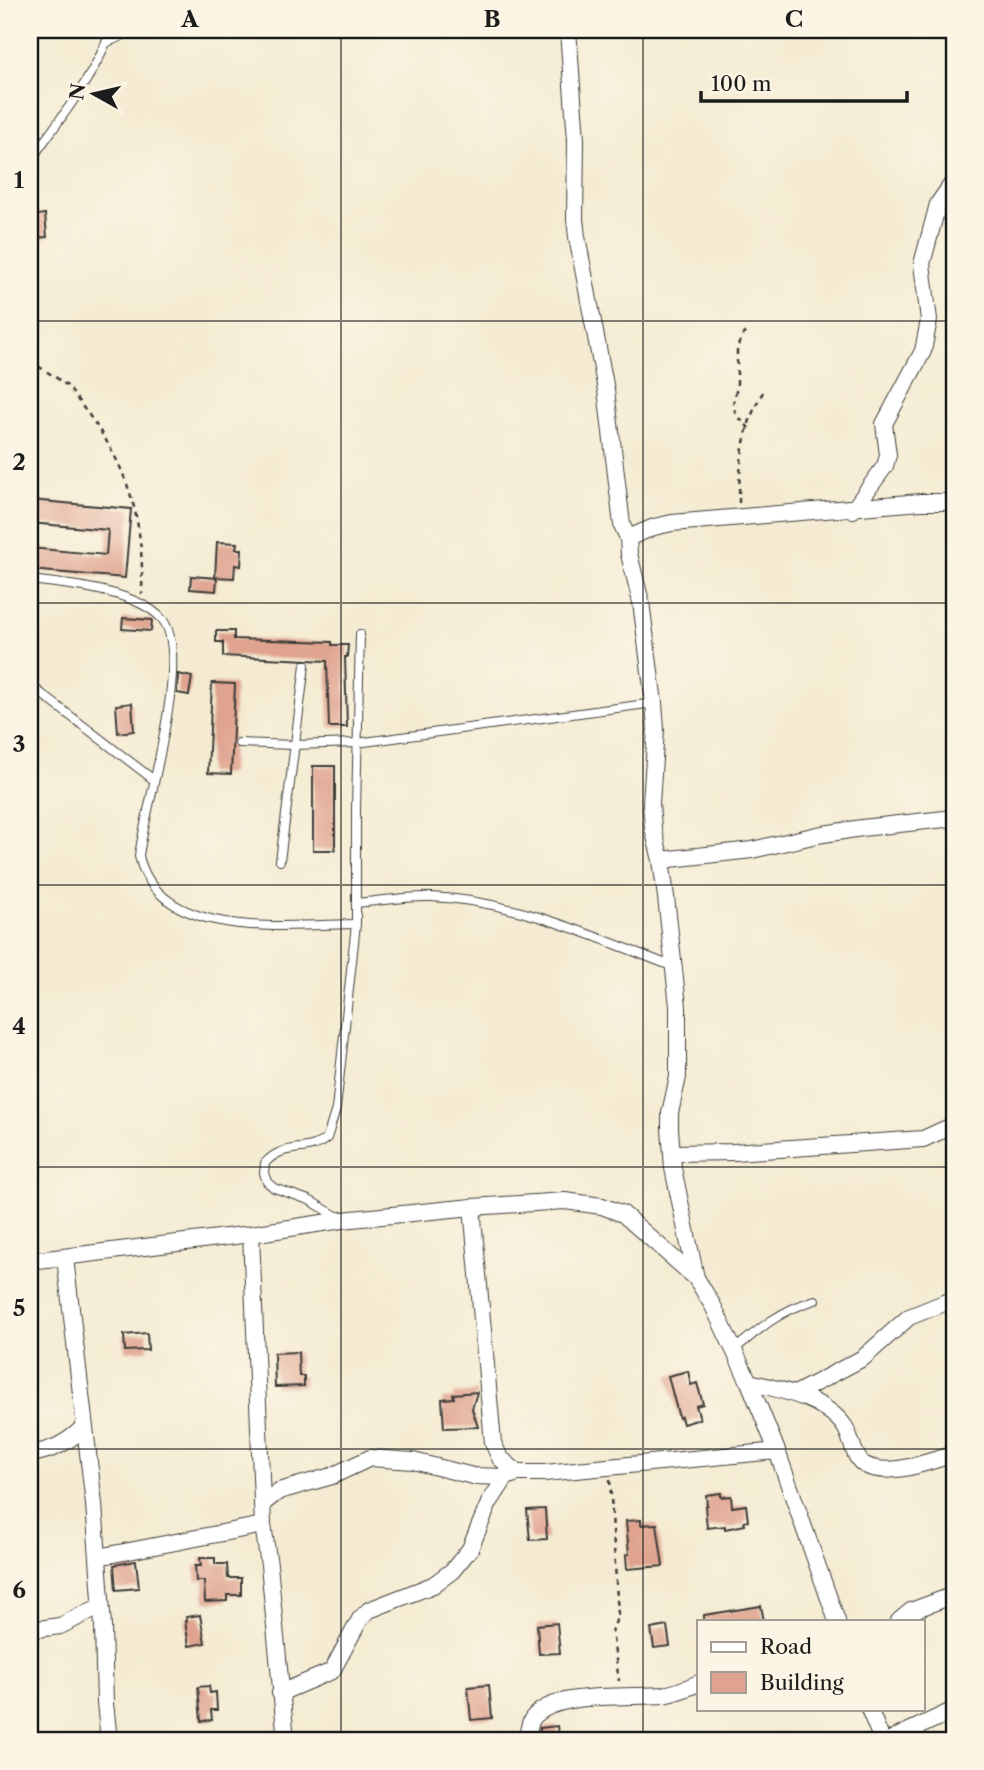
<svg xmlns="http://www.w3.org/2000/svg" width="984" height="1770" font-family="'Libre Caslon Text',serif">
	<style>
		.building { fill: #dfa38f }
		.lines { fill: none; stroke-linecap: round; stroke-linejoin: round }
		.service-casing { stroke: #3c3b37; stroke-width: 10 }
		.minor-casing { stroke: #3c3b37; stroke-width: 18 }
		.path { stroke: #3c3b37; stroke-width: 2.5; stroke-dasharray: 5 5; stroke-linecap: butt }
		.service { stroke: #fff; stroke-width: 8 }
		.minor { stroke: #fff; stroke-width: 16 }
		.grid { fill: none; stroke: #1c1c1c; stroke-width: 2; stroke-opacity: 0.55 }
		.neatline { fill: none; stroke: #1c1c1c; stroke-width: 2.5 }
		.grid-label { font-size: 23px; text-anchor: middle; font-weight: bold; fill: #1c1c1c }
	</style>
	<rect width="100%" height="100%" fill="#fcf5e5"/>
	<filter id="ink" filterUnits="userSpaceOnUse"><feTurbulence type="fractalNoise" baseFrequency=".0143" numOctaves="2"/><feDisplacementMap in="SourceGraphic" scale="14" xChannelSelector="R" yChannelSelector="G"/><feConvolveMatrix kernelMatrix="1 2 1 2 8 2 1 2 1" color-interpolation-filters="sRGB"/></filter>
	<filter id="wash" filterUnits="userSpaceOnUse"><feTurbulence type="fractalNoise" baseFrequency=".00686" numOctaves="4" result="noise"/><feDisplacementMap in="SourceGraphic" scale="28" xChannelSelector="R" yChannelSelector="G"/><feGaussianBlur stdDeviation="1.57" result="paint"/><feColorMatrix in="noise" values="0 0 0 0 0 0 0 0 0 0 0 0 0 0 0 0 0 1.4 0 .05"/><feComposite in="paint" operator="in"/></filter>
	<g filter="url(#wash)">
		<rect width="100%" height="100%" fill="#f4ebd2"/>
		<g id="blocks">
			<g class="building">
				<path d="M45,214L47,237L33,238L31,216Z"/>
				<path d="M30,500L131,509L125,578L30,570V548L106,555L108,530L30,523Z"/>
				<path d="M217,542L237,543L236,549H242L241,566L235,565L234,578L215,577Z"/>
				<path d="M191,576L217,578L216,591L190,589Z"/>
				<path d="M123,618L152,620L151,631L122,629Z"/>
				<path d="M216,631H234V639L332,642V645H348L347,657H345L347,727H329L327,661L223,656V642H216Z"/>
				<path d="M178,674L192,677L189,695L177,693Z"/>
				<path d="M212,683L235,684L231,774L208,773Z"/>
				<path d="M132,703L134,731L118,733L116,705Z"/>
				<rect x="313" y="766" width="22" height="84"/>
				<path d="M147,1333L148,1350L125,1351L124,1335Z"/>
				<path d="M298,1352L299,1376H304V1386L275,1387L274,1353Z"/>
				<path d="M688,1371L691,1385L697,1383L703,1404L696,1406L700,1419L683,1424L681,1417L679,1418L668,1376Z"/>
				<path d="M477,1392L472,1409L478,1427L444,1428L442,1399L454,1398L453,1394Z"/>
				<path d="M721,1493V1497L731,1496L732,1507L746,1505L748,1521L744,1522L745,1525L725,1529V1526L707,1528L705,1506L707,1505L706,1495Z"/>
				<path d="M545,1509L547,1539L530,1540L527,1510Z"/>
				<path d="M641,1520V1525L657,1524L663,1566L627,1569L626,1555L629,1554L626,1521Z"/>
				<path d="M200,1558H215V1564H227L228,1578H241V1595H227V1601L205,1602L204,1581H196L195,1566H201Z"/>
				<path d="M136,1561L139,1588L116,1590L114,1565Z"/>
				<path d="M761,1606L764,1621H704V1615Z"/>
				<path d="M200,1615L205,1643L189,1646L185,1621H187L186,1617Z"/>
				<path d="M557,1623L560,1653L539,1654L537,1625Z"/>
				<path d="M667,1626L670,1646L654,1648L651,1629Z"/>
				<path d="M489,1685L492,1718L471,1720L468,1687Z"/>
				<path d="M209,1686L210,1693L216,1692L217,1710H211L212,1720L201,1721L198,1687Z"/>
				<path d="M557,1726L559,1740H540V1728Z"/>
			</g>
		</g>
	</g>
	<g filter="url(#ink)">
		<use href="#blocks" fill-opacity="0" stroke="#3c3b37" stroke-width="2"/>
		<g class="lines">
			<defs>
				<g id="service">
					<path d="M106,43L135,30"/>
					<path d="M30,161C59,120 94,78 111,30"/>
					<path d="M30,580C66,584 136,590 162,619C193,654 145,808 139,856C159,942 288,925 356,924"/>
					<path d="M30,685L154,780"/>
					<path d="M239,743L293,745L357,743L654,703"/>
					<path d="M280,861L305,665"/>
					<path d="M356,903C381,901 407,896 431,897C514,900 598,938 674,967"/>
					<path d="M340,1218L309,1200L274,1188L267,1182L264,1173L265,1163C285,1141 307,1155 327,1138L336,1109L356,924V810L360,634"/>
					<path d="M734,1350C760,1328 781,1310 815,1300"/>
				</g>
				<g id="minor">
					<path d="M568,30L576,140L575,219L577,237L606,390L622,525L628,538L629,554L641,602L654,703L656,729L651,803L653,828L661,860L666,897L678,1006V1077L670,1113V1129L673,1168L696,1278"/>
					<path d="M853,510L885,466L888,455L884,424L923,351L929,320L922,264L938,204L954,181"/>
					<path d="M628,538L654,527L672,523L921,502H954"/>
					<path d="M661,860L752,850L817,835L862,828L954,818"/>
					<path d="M673,1153L734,1152L923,1139L954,1125"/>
					<path d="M472,1207L493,1443L500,1458L518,1473"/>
					<path d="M251,1234L263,1525L269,1565L286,1740"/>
					<path d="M65,1258L94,1504L103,1626L105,1703L109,1740"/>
					<path d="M30,1261L251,1234L342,1220L472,1207L565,1201L602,1206L623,1214L696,1278L713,1306L749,1382L777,1451L837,1621"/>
					<path d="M749,1382C781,1390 825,1398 845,1427C852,1438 853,1459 865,1465C889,1478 930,1461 954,1454"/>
					<path d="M795,1394L863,1358L909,1317L954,1299"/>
					<path d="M30,1454C52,1451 69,1443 84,1426"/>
					<path d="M262,1504L279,1491L332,1476L370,1458L413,1461L473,1476L506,1477"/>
					<path d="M98,1557L263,1525"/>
					<path d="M899,1621L911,1611L954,1595"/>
					<path d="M30,1630L60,1626L101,1606"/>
					<path d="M280,1693L332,1671L360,1619L369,1610L433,1585L452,1571L470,1549L489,1503L506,1477L518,1473H544L777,1451"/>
					<path d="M869,1709L882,1740"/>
					<path d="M528,1740C528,1733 528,1726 532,1719C553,1690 631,1698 663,1695C676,1693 687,1688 699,1683"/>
					<path d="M890,1740L954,1710"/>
				</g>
			</defs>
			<use href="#service" class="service-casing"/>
			<use href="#minor" class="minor-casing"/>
			<g class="path">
				<path d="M745,332L737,347V387L733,404L736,415L749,428"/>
				<path d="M30,361C42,369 55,376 66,385C73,392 79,403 86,411C130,469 144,522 142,594"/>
				<path d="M739,503C739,464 743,423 765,389"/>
				<path d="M610,1480L618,1615L612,1632L619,1681"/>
			</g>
			<use href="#service" class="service"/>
			<use href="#minor" class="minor"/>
		</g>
	</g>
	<path class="grid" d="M341,30V1740M643,30V1740M30,321H954M30,603H954M30,885H954M30,1167H954M30,1449H954"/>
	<rect width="984" height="1770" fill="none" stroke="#fcf5e5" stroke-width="77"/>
	<rect x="697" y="1620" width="228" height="91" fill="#fcf5e5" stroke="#a29e95" stroke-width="2"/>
	<rect x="711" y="1642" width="35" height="10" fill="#ffffff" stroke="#a29e95" stroke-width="2"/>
	<text x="760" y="1654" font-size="21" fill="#1c1c1c">Road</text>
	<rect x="711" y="1672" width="35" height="21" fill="#dfa38f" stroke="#a29e95" stroke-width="2"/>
	<text x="760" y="1690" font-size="21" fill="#1c1c1c">Building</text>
	<g transform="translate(94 94) rotate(278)" stroke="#fcf5e5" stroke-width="5" paint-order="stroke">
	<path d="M0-5L12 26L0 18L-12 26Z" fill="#1c1c1c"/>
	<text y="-10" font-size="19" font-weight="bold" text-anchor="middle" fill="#1c1c1c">N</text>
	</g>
	<path d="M701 91v10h206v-10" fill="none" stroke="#1c1c1c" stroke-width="3.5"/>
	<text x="711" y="91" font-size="21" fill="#1c1c1c" stroke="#fcf5e5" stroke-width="5" paint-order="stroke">100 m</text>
	<rect x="38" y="38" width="908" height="1694" class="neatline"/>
	<g class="grid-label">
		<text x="190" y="27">A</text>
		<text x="492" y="27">B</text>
		<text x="794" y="27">C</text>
		<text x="19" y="188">1</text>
		<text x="19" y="470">2</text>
		<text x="19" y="752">3</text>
		<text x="19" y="1034">4</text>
		<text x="19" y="1316">5</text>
		<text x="19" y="1598">6</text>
	</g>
</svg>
